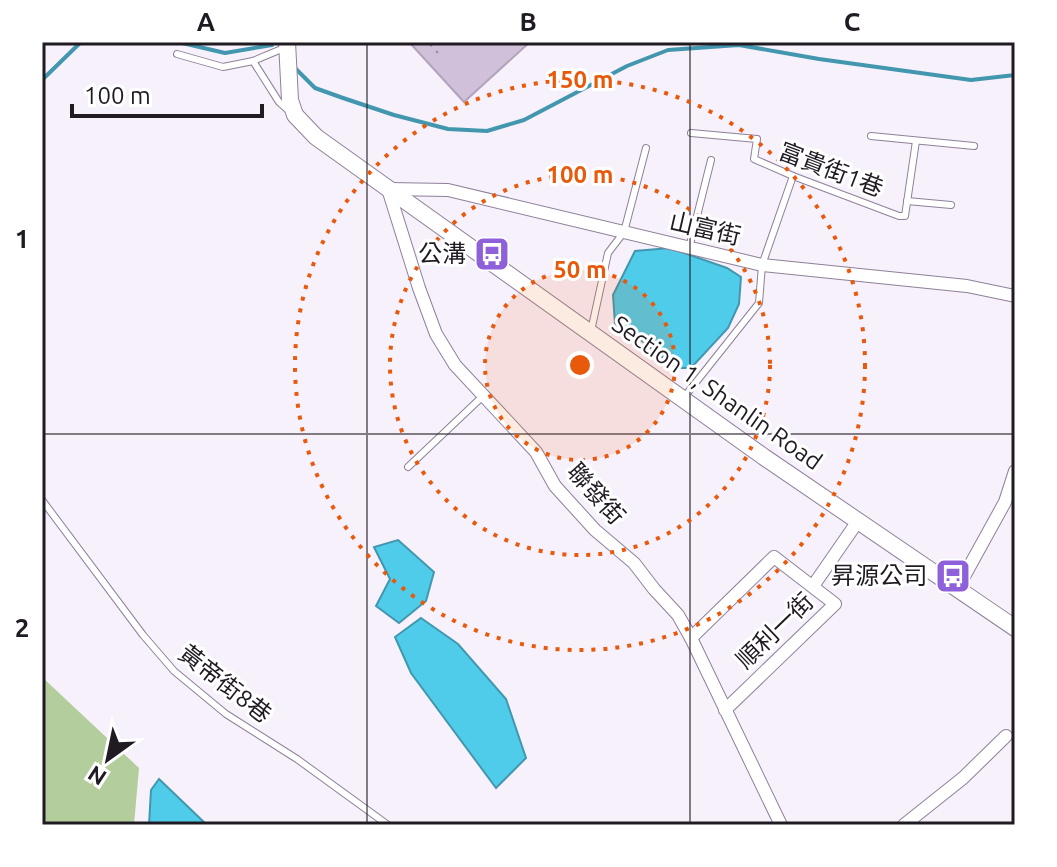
<svg xmlns="http://www.w3.org/2000/svg" width="1057" height="867" font-family="Ubuntu,'Noto Sans TC',sans-serif">
	<style>
		.green { fill: #b3ce9c }
		.water { fill: #50cceb; stroke: #4297af; stroke-width: 2 }
		.lines { fill: none; stroke-linecap: round; stroke-linejoin: round }
		.stream { stroke: #4297af; stroke-width: 4 }
		.building { fill: #d0c0d9; stroke: #b2a2bb; stroke-width: 2 }
		.lane-casing { stroke: #8f8098; stroke-width: 8 }
		.street-casing { stroke: #8f8098; stroke-width: 14 }
		.secondary-casing { stroke: #8f8098; stroke-width: 18 }
		.path { stroke: #99939c; stroke-width: 2; stroke-dasharray: 6 6; stroke-linecap: butt }
		.lane { stroke: #fff; stroke-width: 6 }
		.street { stroke: #fff; stroke-width: 12 }
		.secondary { stroke: #fff; stroke-width: 16 }
		.grid { fill: none; stroke: #201a23; stroke-width: 2; stroke-opacity: 0.55 }
		.ring { fill: none; stroke: #e8590c; stroke-width: 4; stroke-dasharray: 4 8 }
		.labels { text-anchor: middle; stroke-width: 6; stroke-linejoin: round; paint-order: stroke }
		.street-label { font-size: 24px; fill: #201a23; stroke: #fff }
		.poi-label { font-size: 24px; fill: #201a23; stroke: #fff; text-anchor: end }
		.centre { fill: #e8590c; stroke: #fff; stroke-width: 4 }
		.ring-label { font-size: 24px; text-anchor: middle; font-weight: bold; fill: #e8590c; stroke: #fff; stroke-width: 6; stroke-linejoin: round; paint-order: stroke }
		.neatline { fill: none; stroke: #201a23; stroke-width: 3 }
		.grid-label { font-size: 26px; text-anchor: middle; font-weight: bold; fill: #201a23 }
	</style>
	<rect width="100%" height="100%" fill="#f7f1fb"/>
	<path class="green" d="M42,677L139,768L134,825H42Z"/>
	<g class="water">
		<path d="M670,248L727,268L741,277L739,304L728,328L691,368H676L642,341L615,324L613,295L635,251Z"/>
		<path d="M398,540L434,572L426,601L399,623L376,606L390,579L374,547Z"/>
		<path d="M421,618L458,644L506,699L526,758L496,788L411,673L395,637Z"/>
		<path d="M159,779L207,825H149L151,790Z"/>
	</g>
	<g class="lines">
		<g class="stream">
			<path d="M178,42L225,53L272,45"/>
			<path d="M294,67L315,88L343,98L394,115L448,129L487,131L524,120L627,66L668,50L739,45L819,59L971,80L1015,75"/>
			<path d="M42,80L81,42"/>
		</g>
	</g>
	<path class="building" d="M409,42H530L464,102Z"/>
	<g class="lines">
		<defs>
			<g id="lane">
				<path d="M177,54L223,67L253,61L284,48"/>
				<path d="M253,61L279,102L288,110"/>
				<path d="M691,133L757,139L754,159L793,176L899,216H905L916,141"/>
				<path d="M871,136L974,146"/>
				<path d="M907,201L951,205"/>
				<path d="M689,248L711,160"/>
				<path d="M591,331L608,253L624,232L646,148"/>
				<path d="M685,396L759,303L762,265L793,176"/>
				<path d="M408,467L483,396"/>
				<path d="M42,500L143,635L174,671L226,714L297,759L388,825"/>
			</g>
			<g id="street">
				<path d="M813,586L858,521"/>
				<path d="M957,589L1005,502L1015,471"/>
				<path d="M691,638L774,557L835,604L725,710"/>
				<path d="M781,825L691,638L678,615L654,589L634,563L595,530L555,486L536,452L455,365L436,334L419,288L388,189L448,190L762,265L967,286L1015,296"/>
				<path d="M904,825L963,778L1006,736"/>
			</g>
			<path id="secondary" d="M287,42L290,100L295,115L316,137L764,457L1015,628"/>
		</defs>
		<use href="#lane" class="lane-casing"/>
		<use href="#street" class="street-casing"/>
		<use href="#secondary" class="secondary-casing"/>
		<path class="path" d="M428,42L438,53"/>
		<use href="#lane" class="lane"/>
		<use href="#street" class="street"/>
		<use href="#secondary" class="secondary"/>
	</g>
	<path class="grid" d="M367,42V825M690,42V825M42,434H1015"/>
	<circle cx="580" cy="365" r="95" fill="#e8590c" fill-opacity=".12"/>
	<g class="ring">
		<circle cx="580" cy="365" r="95"/>
		<circle cx="580" cy="365" r="190"/>
		<circle cx="580" cy="365" r="285"/>
	</g>
	<defs>
		<symbol id="bus-square" viewBox="-11 -11 22 22"><rect x="-9" y="-9" width="18" height="18" rx="4" fill="#8e60da" stroke="#fff"/><path d="M-5-6H5V4H4V6H2V4H-2V6H-4V4H-5ZM-3.5-4V0h7V-4ZM-3.5 1.2v1.5H-2V1.2ZM2 1.2v1.5H3.5V1.2Z" fill="#fff"/></symbol>
	</defs>
	<g fill-rule="evenodd">
		<use href="#bus-square" x="472" y="234" width="40" height="40"/>
		<use href="#bus-square" x="933" y="556" width="40" height="40"/>
	</g>
	<g class="labels">
		<g class="street-label">
			<text transform="translate(831 170) rotate(21)" y="8">富貴街1巷</text>
			<text transform="translate(705 229) rotate(13)" y="8">山富街</text>
			<text transform="translate(717 393) rotate(35)" y="8">Section 1, Shanlin Road</text>
			<text transform="translate(596 494) rotate(48)" y="8">聯發街</text>
			<text transform="translate(775 631) rotate(-44)" y="8">順利一街</text>
			<text transform="translate(225 684) rotate(38)" y="8">黃帝街8巷</text>
		</g>
		<g class="poi-label">
			<text x="466" y="262">公溝</text>
			<text x="927" y="584">昇源公司</text>
		</g>
	</g>
	<circle cx="580" cy="365" r="12" class="centre"/>
	<g class="ring-label">
		<text x="580" y="88">150 m</text>
		<text x="580" y="183">100 m</text>
		<text x="580" y="278">50 m</text>
	</g>
	<rect width="1057" height="867" fill="none" stroke="#ffffff" stroke-width="88"/>
	<g transform="translate(108 759) rotate(213)" stroke="#ffffff" stroke-width="6" paint-order="stroke">
	<path d="M0-6L14 30L0 20L-14 30Z" fill="#201a23"/>
	<text y="-12" font-size="22" font-weight="bold" text-anchor="middle" fill="#201a23">N</text>
	</g>
	<path d="M72 104v12h190v-12" fill="none" stroke="#201a23" stroke-width="4"/>
	<text x="84" y="104" font-size="24" fill="#201a23" stroke="#ffffff" stroke-width="6" paint-order="stroke">100 m</text>
	<rect x="44" y="44" width="969" height="779" class="neatline"/>
	<g class="grid-label">
		<text x="206" y="31">A</text>
		<text x="528" y="31">B</text>
		<text x="852" y="31">C</text>
		<text x="22" y="248">1</text>
		<text x="22" y="637">2</text>
	</g>
</svg>
